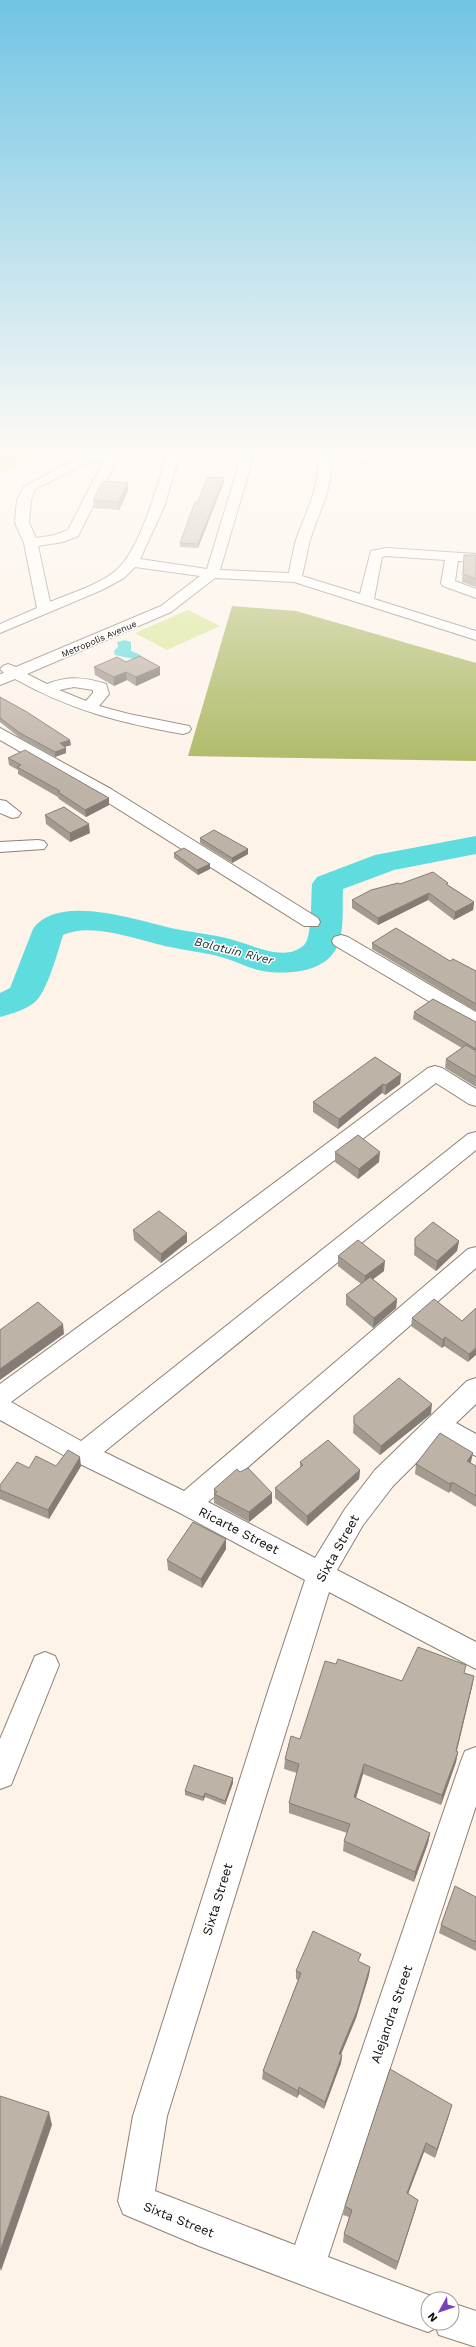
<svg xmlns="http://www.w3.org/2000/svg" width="476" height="2347" font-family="'Work Sans',sans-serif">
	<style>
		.green { fill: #d8e594 }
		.forest { fill: #abb762 }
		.water { fill: #5edcde }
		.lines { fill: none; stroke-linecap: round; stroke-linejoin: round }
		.river { fill: #5edcde; fill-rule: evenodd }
		.minor-casing { stroke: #8d8277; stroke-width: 2 }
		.minor { fill: #fff; fill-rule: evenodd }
		.wall { fill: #a39a90 }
		.shaded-wall { fill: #857d75 }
		.building { fill: #beb3a7; stroke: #857d75 }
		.labels { text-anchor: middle; stroke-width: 3; stroke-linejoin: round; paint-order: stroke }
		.far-street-label { font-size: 9px; fill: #120e0a; stroke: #fff }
		.water-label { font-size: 12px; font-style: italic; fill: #193030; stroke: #fff }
		.near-street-label { font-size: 13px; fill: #120e0a; stroke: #fff }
	</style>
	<rect width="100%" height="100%" fill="#fdf3e9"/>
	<g class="green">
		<path d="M11,451L34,457L0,475V455Z"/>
		<path d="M188,610L220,626L167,650L135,633Z"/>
	</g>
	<path class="forest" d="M232,606L296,611L476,663V761L188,756Z"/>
	<path class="water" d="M125,640L131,642V651L141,655L134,659L115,655L114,651L118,647L117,642Z"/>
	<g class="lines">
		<path class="river" d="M476,836V854L394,870L343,889C342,908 345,932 336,949C324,971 293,974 270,972C253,971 237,961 221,957C204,952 187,951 170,947C141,941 91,921 63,935C58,951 48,988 37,1000C29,1009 11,1014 0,1017V993L10,988L33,929C58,893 136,920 171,928C190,932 211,934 230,939C251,944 286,964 305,944C312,935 311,897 312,884L317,877L375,855Z"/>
		<defs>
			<g id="minor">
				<path d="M0,451H10L0,457Z"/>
				<path d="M113,451H216L210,455L179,456L164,507L140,559L207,569L243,451H255L220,570L289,573C291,562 293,551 296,540C306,511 323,482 317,451H329C337,481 319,511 310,540C307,551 305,564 302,576L360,594L371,551L386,548L476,554V562L458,561L455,581L476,589V598L443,586L441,583L445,560L386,556L382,557L374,599L476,631V640L294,582L215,578L171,612L27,674L47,684C68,676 85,677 106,684L109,694L99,706L129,714L189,726L191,729L189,732L183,734C121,723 70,710 15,679L0,685V674L4,673L0,669L3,666L8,664L16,667L161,606L200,576L135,567L124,578L102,590L0,633V624L37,608L24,543L15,523L17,500L24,487L81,456ZM167,456C157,486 139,554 114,572C96,586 71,593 50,602L38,546L63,542L78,536L117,459ZM104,460L68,530L55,535L36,538L29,523L31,500L35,489L88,462ZM74,687L93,690V693L86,701L59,690Z"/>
				<path d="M352,451H365L372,458L366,462L362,461Z"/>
				<path d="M0,728L111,789L318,918L320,922L318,926H304L99,797L0,740Z"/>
				<path d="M0,800L6,801L21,813L18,817L12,818L0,813Z"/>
				<path d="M38,840L44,841L47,845L44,849L0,852V842Z"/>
				<path d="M341,935L348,937L476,1012V1027L469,1025L334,945L332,941L334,937Z"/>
				<path d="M435,1066L442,1068L476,1089V1106L469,1104L436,1083L223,1245L11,1402L81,1441L468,1134L476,1132V1150L104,1452L184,1491L468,1249L476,1247V1268L208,1502L315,1558L345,1509L375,1470L467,1381L476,1378V1404L456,1423L476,1434V1456L440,1439L393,1486L363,1525L337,1570L476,1642V1669L329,1592L167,2116L155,2191L295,2245L461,1761L465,1751L476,1747V1806L328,2257L439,2299H428V2323H452V2303L476,2311V2347L439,2335L436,2328L428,2332L397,2321L199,2246L123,2214L118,2201L133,2116L268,1691L305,1580L178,1512L74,1461L0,1420V1384L207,1233L428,1068Z"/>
				<path d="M45,1652L55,1656L59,1665L11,1785L0,1789V1739L35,1656Z"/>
			</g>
		</defs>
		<use href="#minor" class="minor-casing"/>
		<use href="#minor" class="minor"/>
	</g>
	<g class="wall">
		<path d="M224,482L198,548L180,547V543Z"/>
		<path d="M128,491L119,510L94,508L93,500Z"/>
		<path d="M464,555H476V587L462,582Z"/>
		<path d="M126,662L160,667V675L136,686L127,680L114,686L95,675L94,667Z"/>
		<path d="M0,697L71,745L64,747L66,748V753L55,757L20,738L0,722Z"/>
		<path d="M8,758L109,798V805L86,817L59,799L58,797L18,774V770L9,765Z"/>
		<path d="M45,815L90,833L70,842L46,824Z"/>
		<path d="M200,838L248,849V854L232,863L200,843Z"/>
		<path d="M174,853L210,864V869L198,875L174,858Z"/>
		<path d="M400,884L448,885L474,902L473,910L454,920L428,900L378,925L352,908V900Z"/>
		<path d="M372,943L450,961L476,971V1011L372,949Z"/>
		<path d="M414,1012L476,1022V1087L445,1068L446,1059L462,1048L413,1019Z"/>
		<path d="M401,1074L400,1084L385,1095L382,1093L338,1129L313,1112V1102Z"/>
		<path d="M335,1152L379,1162L358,1179L335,1162Z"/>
		<path d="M133,1230L187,1242L161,1263L134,1240Z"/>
		<path d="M415,1238L459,1241L457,1251L436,1271L414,1255Z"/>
		<path d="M338,1256L384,1271L373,1279L397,1299L396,1308L373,1328L346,1305V1295L361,1284L338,1266Z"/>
		<path d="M476,1308L468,1362L444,1346L442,1348L411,1326L412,1318L462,1321Z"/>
		<path d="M431,1414L380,1455L353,1433L354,1416Z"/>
		<path d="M300,1462L360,1470L359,1479L307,1526L275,1498V1488L300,1468Z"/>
		<path d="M471,1462V1463L476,1466V1507L450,1491L449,1493L415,1474L416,1464Z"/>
		<path d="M56,1466H81L49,1519L0,1499V1485L29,1468Z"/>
		<path d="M214,1489L272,1503L249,1522L214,1503Z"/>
		<path d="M226,1549L202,1588L168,1570L167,1560Z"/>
		<path d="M336,1664L402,1681L464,1673L474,1676L472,1687L457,1751L458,1752L456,1762L441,1805L363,1774L356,1798L430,1833L428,1843L414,1882L343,1851L344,1841L347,1833L289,1813V1803L297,1773L284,1769L285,1759L300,1739Z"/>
		<path d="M233,1778V1783L225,1805L205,1797L203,1801L185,1795V1791Z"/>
		<path d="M476,1897V1951L439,1933L441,1925Z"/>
		<path d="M360,1962L370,1967L369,1975L356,2018L341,2055H342L341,2063L324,2109L299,2094L297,2098L262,2079L263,2071L298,1980L296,1979V1971Z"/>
		<path d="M449,2115L435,2158L424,2152L408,2194L416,2208L396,2270L343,2242L344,2234L349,2217L343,2215L345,2206Z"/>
	</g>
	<g class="shaded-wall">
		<path d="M224,478V482L198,548V544Z"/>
		<path d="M128,483V491L119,510L118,502Z"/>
		<path d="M160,667V675L136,686V677Z"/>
		<path d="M126,672L127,680L114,686V677Z"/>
		<path d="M70,740L71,745L61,748L60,743Z"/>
		<path d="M66,748V753L55,757V752Z"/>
		<path d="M109,798V805L86,817L85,810Z"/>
		<path d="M89,824L90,833L70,842V833Z"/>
		<path d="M248,849V854L232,863V858Z"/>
		<path d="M210,864V869L198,875L197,870Z"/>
		<path d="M429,893L428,900L378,925V918Z"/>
		<path d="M474,902L473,910L454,920L455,912Z"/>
		<path d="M401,1074L400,1084L385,1095L386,1085Z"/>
		<path d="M383,1084L382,1093L338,1129L339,1119Z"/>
		<path d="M380,1152L379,1162L358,1179L359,1169Z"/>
		<path d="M187,1233V1242L161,1263V1254Z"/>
		<path d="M459,1241L457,1251L436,1271L437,1261Z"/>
		<path d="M385,1261L384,1271L364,1286L365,1276Z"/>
		<path d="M397,1299L396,1308L373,1328L374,1318Z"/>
		<path d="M63,1324L64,1334L0,1380V1369Z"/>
		<path d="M445,1337L444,1346L442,1348L443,1340Z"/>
		<path d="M476,1348V1355L468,1362L469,1354Z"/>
		<path d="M432,1404L431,1414L380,1455L381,1446Z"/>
		<path d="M473,1453L471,1462L465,1470L467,1461Z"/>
		<path d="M80,1457L81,1466L49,1519L48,1510Z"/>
		<path d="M360,1470L359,1479L307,1526V1516Z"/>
		<path d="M452,1482L450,1491L449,1493L450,1484Z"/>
		<path d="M272,1493V1503L249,1522V1512Z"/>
		<path d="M226,1539V1549L202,1588L201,1579Z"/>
		<path d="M474,1676L472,1687L454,1761L456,1751Z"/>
		<path d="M458,1752L456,1762L441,1805L442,1795Z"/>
		<path d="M364,1764L363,1774L353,1808L354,1797Z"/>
		<path d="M233,1778V1783L225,1805V1801Z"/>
		<path d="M205,1793V1797L203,1801V1797Z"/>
		<path d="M430,1833L428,1843L414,1882L415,1872Z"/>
		<path d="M370,1967L369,1975L356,2018L338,2061L339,2054Z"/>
		<path d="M342,2055L341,2063L324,2109L325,2102Z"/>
		<path d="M299,2087V2094L297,2098L298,2091Z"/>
		<path d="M452,2105L449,2115L435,2158L437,2149Z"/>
		<path d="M49,2112L52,2125L1,2271L0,2268V2251Z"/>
		<path d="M426,2143L424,2152L405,2202L407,2193Z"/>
		<path d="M418,2200L416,2208L396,2270L398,2262Z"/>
	</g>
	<g class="building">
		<path d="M207,477L224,478L198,544L180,543L195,502H198Z"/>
		<path d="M103,481L128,483L118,502L93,500Z"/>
		<path d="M464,555H476V579L463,574Z"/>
		<path d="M140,656L160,667L136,677L126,672L114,677L94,667L117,657L126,662Z"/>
		<path d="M0,697L27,712L70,740L60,743L66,748L55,752L20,733L0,718Z"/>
		<path d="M25,750L109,798L85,810L58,792L60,791L17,767L21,765L8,758Z"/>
		<path d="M64,807L89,824L70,833L45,815Z"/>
		<path d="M214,830L248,849L232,858L200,838Z"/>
		<path d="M184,848L210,864L197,870L174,853Z"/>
		<path d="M433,872L448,883L446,884L474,902L455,912L429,893L378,918L352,900L371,890L398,883L400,884Z"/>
		<path d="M396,928L450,961L453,959L476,971V1004L372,943Z"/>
		<path d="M433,999L476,1022V1049L414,1012Z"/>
		<path d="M466,1045L476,1051V1077L446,1059Z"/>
		<path d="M375,1057L401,1074L386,1085L383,1084L339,1119L313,1102Z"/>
		<path d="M358,1135L380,1152L359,1169L335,1152Z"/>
		<path d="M159,1211L187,1233L161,1254L133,1230Z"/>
		<path d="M433,1222L459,1241L437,1261L415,1246V1238Z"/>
		<path d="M358,1240L385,1261L365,1276L338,1256Z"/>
		<path d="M370,1277L397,1299L374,1318L346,1295Z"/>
		<path d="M434,1299L462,1321L476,1308V1348L469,1354L445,1337L443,1340L412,1318Z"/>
		<path d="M38,1302L63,1324L0,1369V1330Z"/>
		<path d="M399,1378L432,1404L381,1446L354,1423V1416Z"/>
		<path d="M440,1433L473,1453L467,1461L476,1466V1496L452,1482L450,1484L416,1464Z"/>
		<path d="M328,1440L360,1470L307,1516L275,1488L303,1465L300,1462Z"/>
		<path d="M68,1450L80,1457L48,1510L0,1490V1485L17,1462L29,1468L36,1456L56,1466Z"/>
		<path d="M248,1468L272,1493L249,1512L214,1494L217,1492L214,1489L237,1469L240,1472Z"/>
		<path d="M193,1522L226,1539L201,1579L167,1560Z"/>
		<path d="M418,1647L466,1665L464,1673L474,1676L456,1751L458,1752L442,1795L364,1764L354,1797L430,1833L415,1872L344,1841L350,1824L289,1803L299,1764L285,1759L291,1736L300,1739L325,1661L336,1664L338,1659L402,1681Z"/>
		<path d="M194,1765L233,1778L225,1801L205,1793L203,1797L185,1791Z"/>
		<path d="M455,1886L476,1897V1942L441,1925Z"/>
		<path d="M313,1931L361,1954L358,1961L370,1967L357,2011L339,2054L342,2055L325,2102L299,2087L298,2091L263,2071L301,1973L296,1971Z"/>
		<path d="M390,2069L452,2105L437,2149L426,2143L407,2193L418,2200L398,2262L344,2234L352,2210L345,2206Z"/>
		<path d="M0,2096L49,2112L0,2251Z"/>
	</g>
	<linearGradient id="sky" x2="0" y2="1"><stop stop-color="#71c4e4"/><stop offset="0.58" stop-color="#fefaf5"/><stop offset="1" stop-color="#fefaf5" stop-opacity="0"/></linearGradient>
	<rect width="476" height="779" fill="url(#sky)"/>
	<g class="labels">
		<g class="far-street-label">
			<text transform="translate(99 639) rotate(-23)" y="3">Metropolis Avenue</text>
		</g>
		<g class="water-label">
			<text transform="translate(234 951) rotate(14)" y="4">Balatuin River</text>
		</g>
		<g class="near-street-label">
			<text transform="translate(239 1530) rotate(27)" y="5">Ricarte Street</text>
			<text transform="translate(337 1548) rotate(-61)" y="5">Sixta Street</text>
			<text transform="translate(217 1899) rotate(-73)" y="5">Sixta Street</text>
			<text transform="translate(391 2014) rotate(-71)" y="5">Alejandra Street</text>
			<text transform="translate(179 2219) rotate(22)" y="5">Sixta Street</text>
		</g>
	</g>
	<g transform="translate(440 2311) rotate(230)"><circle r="19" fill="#ffffff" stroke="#a09f9d"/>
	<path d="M0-3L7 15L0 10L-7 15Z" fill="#7841b8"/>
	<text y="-6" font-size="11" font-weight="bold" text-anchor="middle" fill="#120e0a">N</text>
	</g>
</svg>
